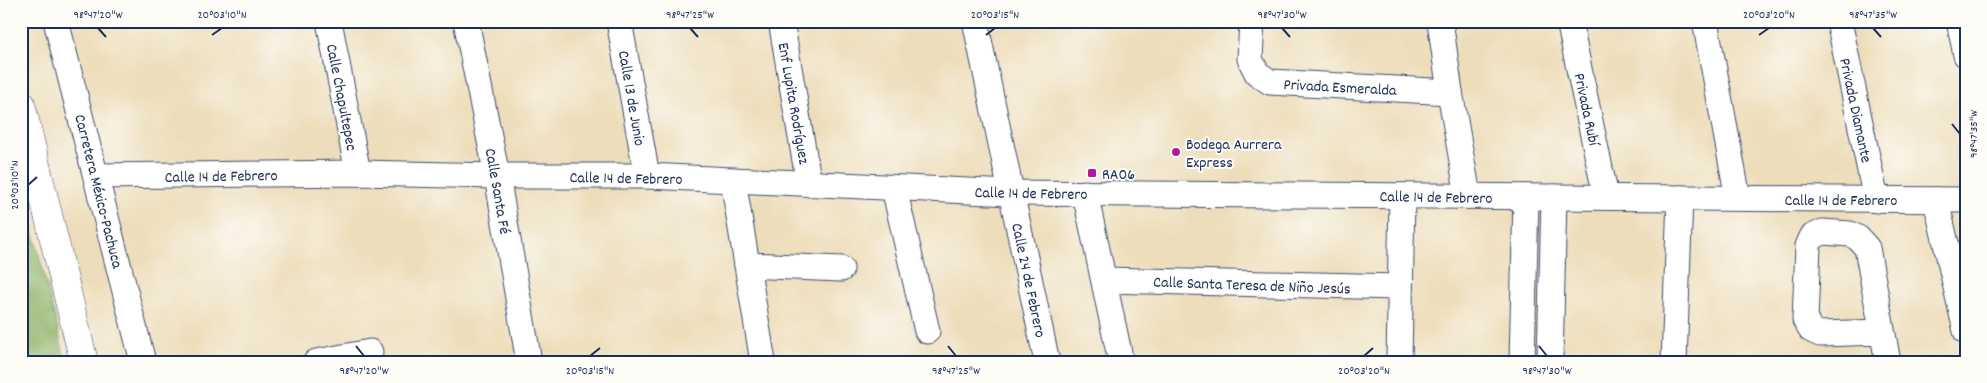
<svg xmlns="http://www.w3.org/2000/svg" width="1987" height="383" font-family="Dekko,sans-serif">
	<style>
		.forest { fill: #8db266; stroke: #547062 }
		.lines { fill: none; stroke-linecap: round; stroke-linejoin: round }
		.minor-casing { stroke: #3a496c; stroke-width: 27 }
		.highway-casing { stroke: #3a496c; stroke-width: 29 }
		.minor { stroke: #fff; stroke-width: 25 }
		.highway { stroke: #fff; stroke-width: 28 }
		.ticks { fill: none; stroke: #1b2f5e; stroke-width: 2 }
		.poi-dot { fill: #b5179e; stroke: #fdfcf7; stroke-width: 2 }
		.labels { text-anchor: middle; stroke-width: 4; stroke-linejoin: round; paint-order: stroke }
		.street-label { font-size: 16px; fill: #1b2f5e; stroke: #fdfcf7 }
		.poi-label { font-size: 16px; fill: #1b2f5e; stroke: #fdfcf7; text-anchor: start }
		.neatline { fill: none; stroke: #1b2f5e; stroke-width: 2 }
		.ticks-label { font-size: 12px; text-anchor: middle; fill: #1b2f5e }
	</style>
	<rect width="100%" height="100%" fill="#fdfcf7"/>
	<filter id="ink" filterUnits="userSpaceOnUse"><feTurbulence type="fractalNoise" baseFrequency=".02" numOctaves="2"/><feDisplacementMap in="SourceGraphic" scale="10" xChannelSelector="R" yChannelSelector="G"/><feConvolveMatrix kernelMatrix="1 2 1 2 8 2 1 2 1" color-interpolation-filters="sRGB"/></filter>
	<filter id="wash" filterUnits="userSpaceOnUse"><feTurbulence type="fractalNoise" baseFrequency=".0096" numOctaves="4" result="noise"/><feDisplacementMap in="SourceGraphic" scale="20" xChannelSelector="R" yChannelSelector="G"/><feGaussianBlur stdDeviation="1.12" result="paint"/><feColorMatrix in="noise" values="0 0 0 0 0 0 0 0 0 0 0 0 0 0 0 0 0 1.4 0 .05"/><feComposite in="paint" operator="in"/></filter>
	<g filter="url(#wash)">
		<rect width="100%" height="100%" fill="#edddba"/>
		<path class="forest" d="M21,183L66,362H21Z"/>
	</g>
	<g filter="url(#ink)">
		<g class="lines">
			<defs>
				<g id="minor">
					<path d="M56,21L143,362"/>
					<path d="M329,21L358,173"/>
					<path d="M466,21L497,176L529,362"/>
					<path d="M619,21L647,176"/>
					<path d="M781,21L809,184"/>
					<path d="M975,21L1047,362"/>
					<path d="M1252,21L1250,59L1257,73L1270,82L1450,92"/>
					<path d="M1440,21L1450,92L1468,196"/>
					<path d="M1569,21L1606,197"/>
					<path d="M1705,21L1738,198"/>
					<path d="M1839,21L1876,200"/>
					<path d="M1959,21L1966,55"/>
					<path d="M96,176L358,173L497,176H647L1011,193L1966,200"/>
					<path d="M733,180L763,362"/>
					<path d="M894,188L927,331"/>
					<path d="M1085,193L1121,362"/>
					<path d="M1936,200L1966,331"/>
					<path d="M747,265L841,269"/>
					<path d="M1104,280L1399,287"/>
					<path d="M1881,332L1820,334L1811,330L1805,320L1808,246L1812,237L1823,232L1850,234L1858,238L1867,248L1888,362"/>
					<path d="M316,362L370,352"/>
					<path d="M1399,362L1402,196"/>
					<path d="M1522,362L1526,197"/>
					<path d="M1550,362L1554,197"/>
					<path d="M1674,362L1680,198"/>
				</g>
				<path id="highway" d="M21,104L84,362"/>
			</defs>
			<use href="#minor" class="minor-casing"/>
			<use href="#highway" class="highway-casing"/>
			<use href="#minor" class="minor"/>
			<use href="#highway" class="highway"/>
		</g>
	</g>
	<path class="ticks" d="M98,28L106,37M690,28L698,37M1282,28L1290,37M1873,28L1881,37M212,35L222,28M986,35L995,28M1759,35L1769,28M1952,124L1960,134M28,185L37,177M356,346L364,356M948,346L956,356M1539,346L1547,356M590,356L600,348M1364,356L1373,348"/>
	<g class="poi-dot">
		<circle cx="1176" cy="152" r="5"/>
		<rect x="1087" y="168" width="10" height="10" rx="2.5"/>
	</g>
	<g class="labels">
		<g class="street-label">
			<text transform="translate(1340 86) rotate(3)" y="6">Privada Esmeralda</text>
			<text transform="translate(343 97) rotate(79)" y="6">Calle Chapultepec</text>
			<text transform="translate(633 98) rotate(80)" y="6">Calle 13 de Junio</text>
			<text transform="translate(795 103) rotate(80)" y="6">Enf Lupita Rodríguez</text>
			<text transform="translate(1588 109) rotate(78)" y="6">Privada Rubí</text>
			<text transform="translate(1857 110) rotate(78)" y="6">Privada Diamante</text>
			<text transform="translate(221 175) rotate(-1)" y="6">Calle 14 de Febrero</text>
			<text transform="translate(626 177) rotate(1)" y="6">Calle 14 de Febrero</text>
			<text transform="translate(100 191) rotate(76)" y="6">Carretera México-Pachuca</text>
			<text transform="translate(499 191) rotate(80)" y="6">Calle Santa Fé</text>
			<text transform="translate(1031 192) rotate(1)" y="6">Calle 14 de Febrero</text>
			<text transform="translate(1436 196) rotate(1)" y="6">Calle 14 de Febrero</text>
			<text x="1841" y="205">Calle 14 de Febrero</text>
			<text transform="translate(1030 280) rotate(78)" y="6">Calle 24 de Febrero</text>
			<text transform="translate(1252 284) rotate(2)" y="6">Calle Santa Teresa de Niño Jesús</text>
		</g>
		<g class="poi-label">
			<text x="1186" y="149">Bodega Aurrera<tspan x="1186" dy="18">Express</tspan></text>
			<text x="1102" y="179">RA06</text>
		</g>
	</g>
	<rect width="1987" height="383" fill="none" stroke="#fdfcf7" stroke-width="55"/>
	<rect x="28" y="28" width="1932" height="328" class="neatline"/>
	<g class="ticks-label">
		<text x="98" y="18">98°47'20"W</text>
		<text x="222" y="18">20°03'10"N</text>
		<text x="690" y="18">98°47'25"W</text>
		<text x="995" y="18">20°03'15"N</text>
		<text x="1282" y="18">98°47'30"W</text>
		<text x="1769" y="18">20°03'20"N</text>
		<text x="1873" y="18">98°47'35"W</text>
		<text transform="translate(1973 134) rotate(-90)" y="4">98°47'35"W</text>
		<text transform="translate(14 185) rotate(-90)" y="4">20°03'10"N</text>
		<text x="364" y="374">98°47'20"W</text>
		<text x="590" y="374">20°03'15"N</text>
		<text x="956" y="374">98°47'25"W</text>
		<text x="1364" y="374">20°03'20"N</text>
		<text x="1547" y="374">98°47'30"W</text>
	</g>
</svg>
